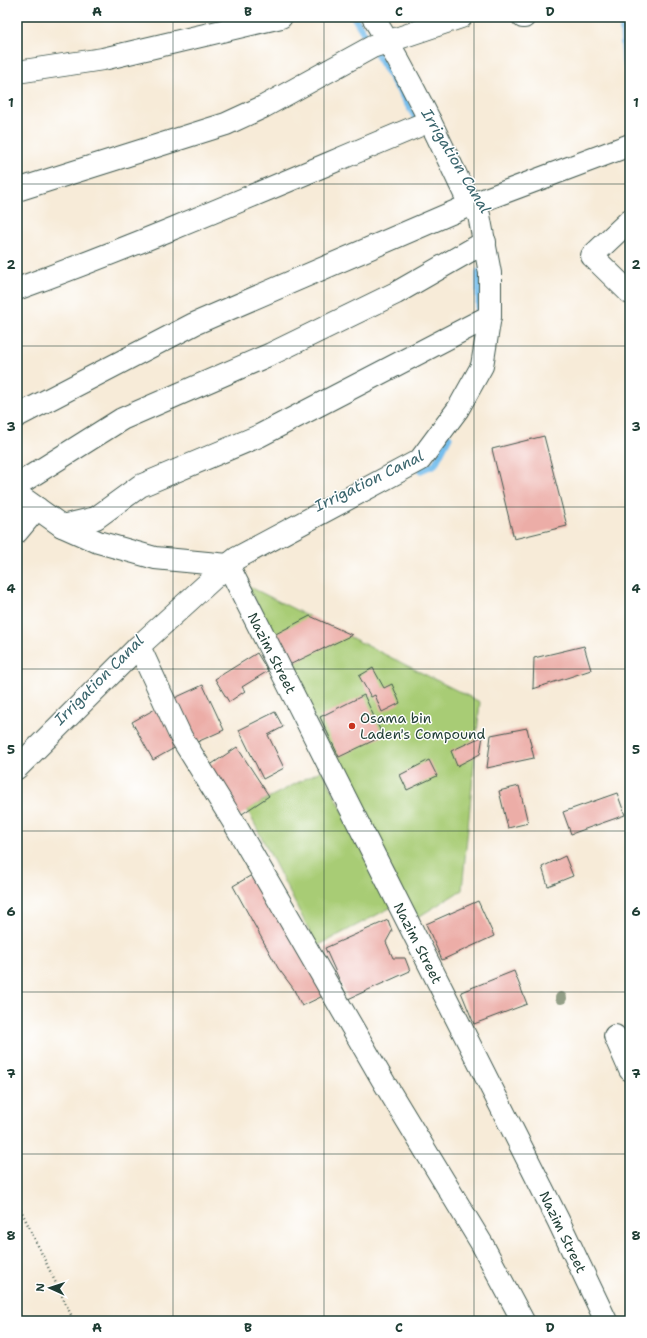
<svg xmlns="http://www.w3.org/2000/svg" width="647" height="1338" font-family="'Shantell Sans',sans-serif">
	<style>
		.green { fill: #a8cc75; stroke: #648454 }
		.lines { fill: none; stroke-linecap: round; stroke-linejoin: round }
		.stream { stroke: #75beed; stroke-width: 7 }
		.building { fill: #ecada7 }
		.minor-casing { stroke: #3f574d; stroke-width: 24 }
		.path { stroke: #3f574d; stroke-width: 2.5; stroke-dasharray: 1 3; stroke-linecap: butt }
		.minor { stroke: #fff; stroke-width: 22 }
		.tree { fill: #939f87 }
		.grid { fill: none; stroke: #1f3d34; stroke-width: 1; stroke-opacity: 0.55 }
		.poi-dot { fill: #c8321e; stroke: #fff; stroke-width: 1.5 }
		.labels { text-anchor: middle; stroke-width: 3; stroke-linejoin: round; paint-order: stroke }
		.street-label { font-size: 14px; fill: #1f3d34; stroke: #fff }
		.poi-label { font-size: 14px; fill: #1f3d34; stroke: #fff; text-anchor: start }
		.water-label { font-size: 15px; font-style: italic; fill: #39646c; stroke: #fff }
		.neatline { fill: none; stroke: #1f3d34; stroke-width: 1.5 }
		.grid-label { font-size: 13px; text-anchor: middle; font-weight: bold; fill: #1f3d34 }
	</style>
	<rect width="100%" height="100%" fill="#fff"/>
	<filter id="ink" filterUnits="userSpaceOnUse"><feTurbulence type="fractalNoise" baseFrequency=".025" numOctaves="2"/><feDisplacementMap in="SourceGraphic" scale="8" xChannelSelector="R" yChannelSelector="G"/><feConvolveMatrix kernelMatrix="1 2 1 2 8 2 1 2 1" color-interpolation-filters="sRGB"/></filter>
	<filter id="wash" filterUnits="userSpaceOnUse"><feTurbulence type="fractalNoise" baseFrequency=".012" numOctaves="4" result="noise"/><feDisplacementMap in="SourceGraphic" scale="16" xChannelSelector="R" yChannelSelector="G"/><feGaussianBlur stdDeviation="0.9" result="paint"/><feColorMatrix in="noise" values="0 0 0 0 0 0 0 0 0 0 0 0 0 0 0 0 0 1.4 0 .05"/><feComposite in="paint" operator="in"/></filter>
	<g filter="url(#wash)">
		<rect width="100%" height="100%" fill="#f7ebd8"/>
		<g class="green">
			<path d="M248,586L480,702L462,890L415,919Z"/>
			<path d="M322,770L392,907L317,946L247,809Z"/>
		</g>
		<g class="lines">
			<g class="stream">
				<path d="M354,17L419,123"/>
				<path d="M622,17L625,62L630,72"/>
				<path d="M479,318V272"/>
				<path d="M421,470L435,464L449,437"/>
			</g>
		</g>
		<g id="blocks">
			<g class="building">
				<path d="M544,436L567,526L514,539L492,449Z"/>
				<path d="M310,616L352,635L285,667L270,637Z"/>
				<path d="M584,646L591,670L533,689L534,658Z"/>
				<path d="M257,653L268,671L242,687L245,691L229,702L215,679Z"/>
				<path d="M373,668L384,688L392,684L400,703L382,712L375,695L371,697L359,676Z"/>
				<path d="M203,685L224,730L186,747L166,702Z"/>
				<path d="M364,695L383,736L339,757L320,717Z"/>
				<path d="M157,708L178,746L153,760L132,722Z"/>
				<path d="M275,712L283,727L268,735L284,768L263,779L239,730Z"/>
				<path d="M527,728L534,758L487,768L491,735Z"/>
				<path d="M483,736L480,754L457,766L451,751Z"/>
				<path d="M237,747L269,796L239,816L206,768Z"/>
				<path d="M429,760L437,776L407,790L400,775Z"/>
				<path d="M519,786L528,823L508,828L499,791Z"/>
				<path d="M617,793L625,815L571,834L563,812Z"/>
				<path d="M565,856L573,876L548,886L542,867Z"/>
				<path d="M257,872L327,994L302,1006L293,988L278,968L233,886Z"/>
				<path d="M478,901L494,936L442,960L426,924Z"/>
				<path d="M388,920L392,931L386,942L393,958H405L410,971L348,999L325,948Z"/>
				<path d="M514,971L527,1004L474,1024L461,992Z"/>
			</g>
		</g>
	</g>
	<g filter="url(#ink)">
		<use href="#blocks" fill-opacity="0" stroke="#3f574d" stroke-width="1"/>
		<g class="lines">
			<defs>
				<g id="minor">
					<path d="M523,17H524"/>
					<path d="M17,72L103,59L281,17"/>
					<path d="M17,190L226,124L263,107L372,47L461,17"/>
					<path d="M630,220L592,256L630,293"/>
					<path d="M17,289C157,238 293,178 430,121"/>
					<path d="M17,416L194,324L470,205L630,145"/>
					<path d="M17,485L122,419L271,354L396,293L485,242"/>
					<path d="M17,494L62,526L98,542L155,558L228,565L558,1220L606,1321"/>
					<path d="M62,526L96,518L140,486L259,436L490,316"/>
					<path d="M17,532L37,508"/>
					<path d="M138,647L143,655L181,737L233,821L385,1084L482,1244L523,1321"/>
					<path d="M17,768L138,647L228,565L237,558L420,460L458,409L482,366L490,316V273L479,215L470,205C440,141 410,77 373,17"/>
					<path d="M615,1036L630,1070"/>
				</g>
			</defs>
			<use href="#minor" class="minor-casing"/>
			<path class="path" d="M17,1202L74,1321"/>
			<use href="#minor" class="minor"/>
		</g>
		<circle class="tree" cx="561" cy="998" r="6"/>
	</g>
	<path class="grid" d="M173,17V1321M324,17V1321M474,17V1321M17,184H630M17,346H630M17,507H630M17,669H630M17,831H630M17,992H630M17,1154H630"/>
	<circle class="poi-dot" cx="352" cy="726" r="4"/>
	<g class="labels">
		<g class="street-label">
			<text transform="translate(272 653) rotate(63)" y="5">Nazim Street</text>
			<text transform="translate(418 943) rotate(63)" y="5">Nazim Street</text>
			<text transform="translate(563 1232) rotate(64)" y="5">Nazim Street</text>
		</g>
		<g class="poi-label">
			<text x="360" y="723">Osama bin<tspan x="360" dy="16">Laden's Compound</tspan></text>
		</g>
		<g class="water-label">
			<text transform="translate(456 161) rotate(59)" y="5">Irrigation Canal</text>
			<text transform="translate(369 481) rotate(-26)" y="5">Irrigation Canal</text>
			<text transform="translate(99 680) rotate(-45)" y="5">Irrigation Canal</text>
		</g>
	</g>
	<rect width="647" height="1338" fill="none" stroke="#fff" stroke-width="44"/>
	<g transform="translate(50 1288) rotate(273)" stroke="#ffffff" stroke-width="3" paint-order="stroke">
	<path d="M0-3L7 15L0 10L-7 15Z" fill="#1f3d34"/>
	<text y="-6" font-size="11" font-weight="bold" text-anchor="middle" fill="#1f3d34">N</text>
	</g>
	<rect x="22" y="22" width="603" height="1294" class="neatline"/>
	<g class="grid-label">
		<text x="97" y="16">A</text>
		<text x="248" y="16">B</text>
		<text x="399" y="16">C</text>
		<text x="550" y="16">D</text>
		<text x="11" y="107">1</text>
		<text x="636" y="107">1</text>
		<text x="11" y="269">2</text>
		<text x="636" y="269">2</text>
		<text x="11" y="431">3</text>
		<text x="636" y="431">3</text>
		<text x="11" y="593">4</text>
		<text x="636" y="593">4</text>
		<text x="11" y="754">5</text>
		<text x="636" y="754">5</text>
		<text x="11" y="916">6</text>
		<text x="636" y="916">6</text>
		<text x="11" y="1078">7</text>
		<text x="636" y="1078">7</text>
		<text x="11" y="1240">8</text>
		<text x="636" y="1240">8</text>
		<text x="97" y="1332">A</text>
		<text x="248" y="1332">B</text>
		<text x="399" y="1332">C</text>
		<text x="550" y="1332">D</text>
	</g>
</svg>
